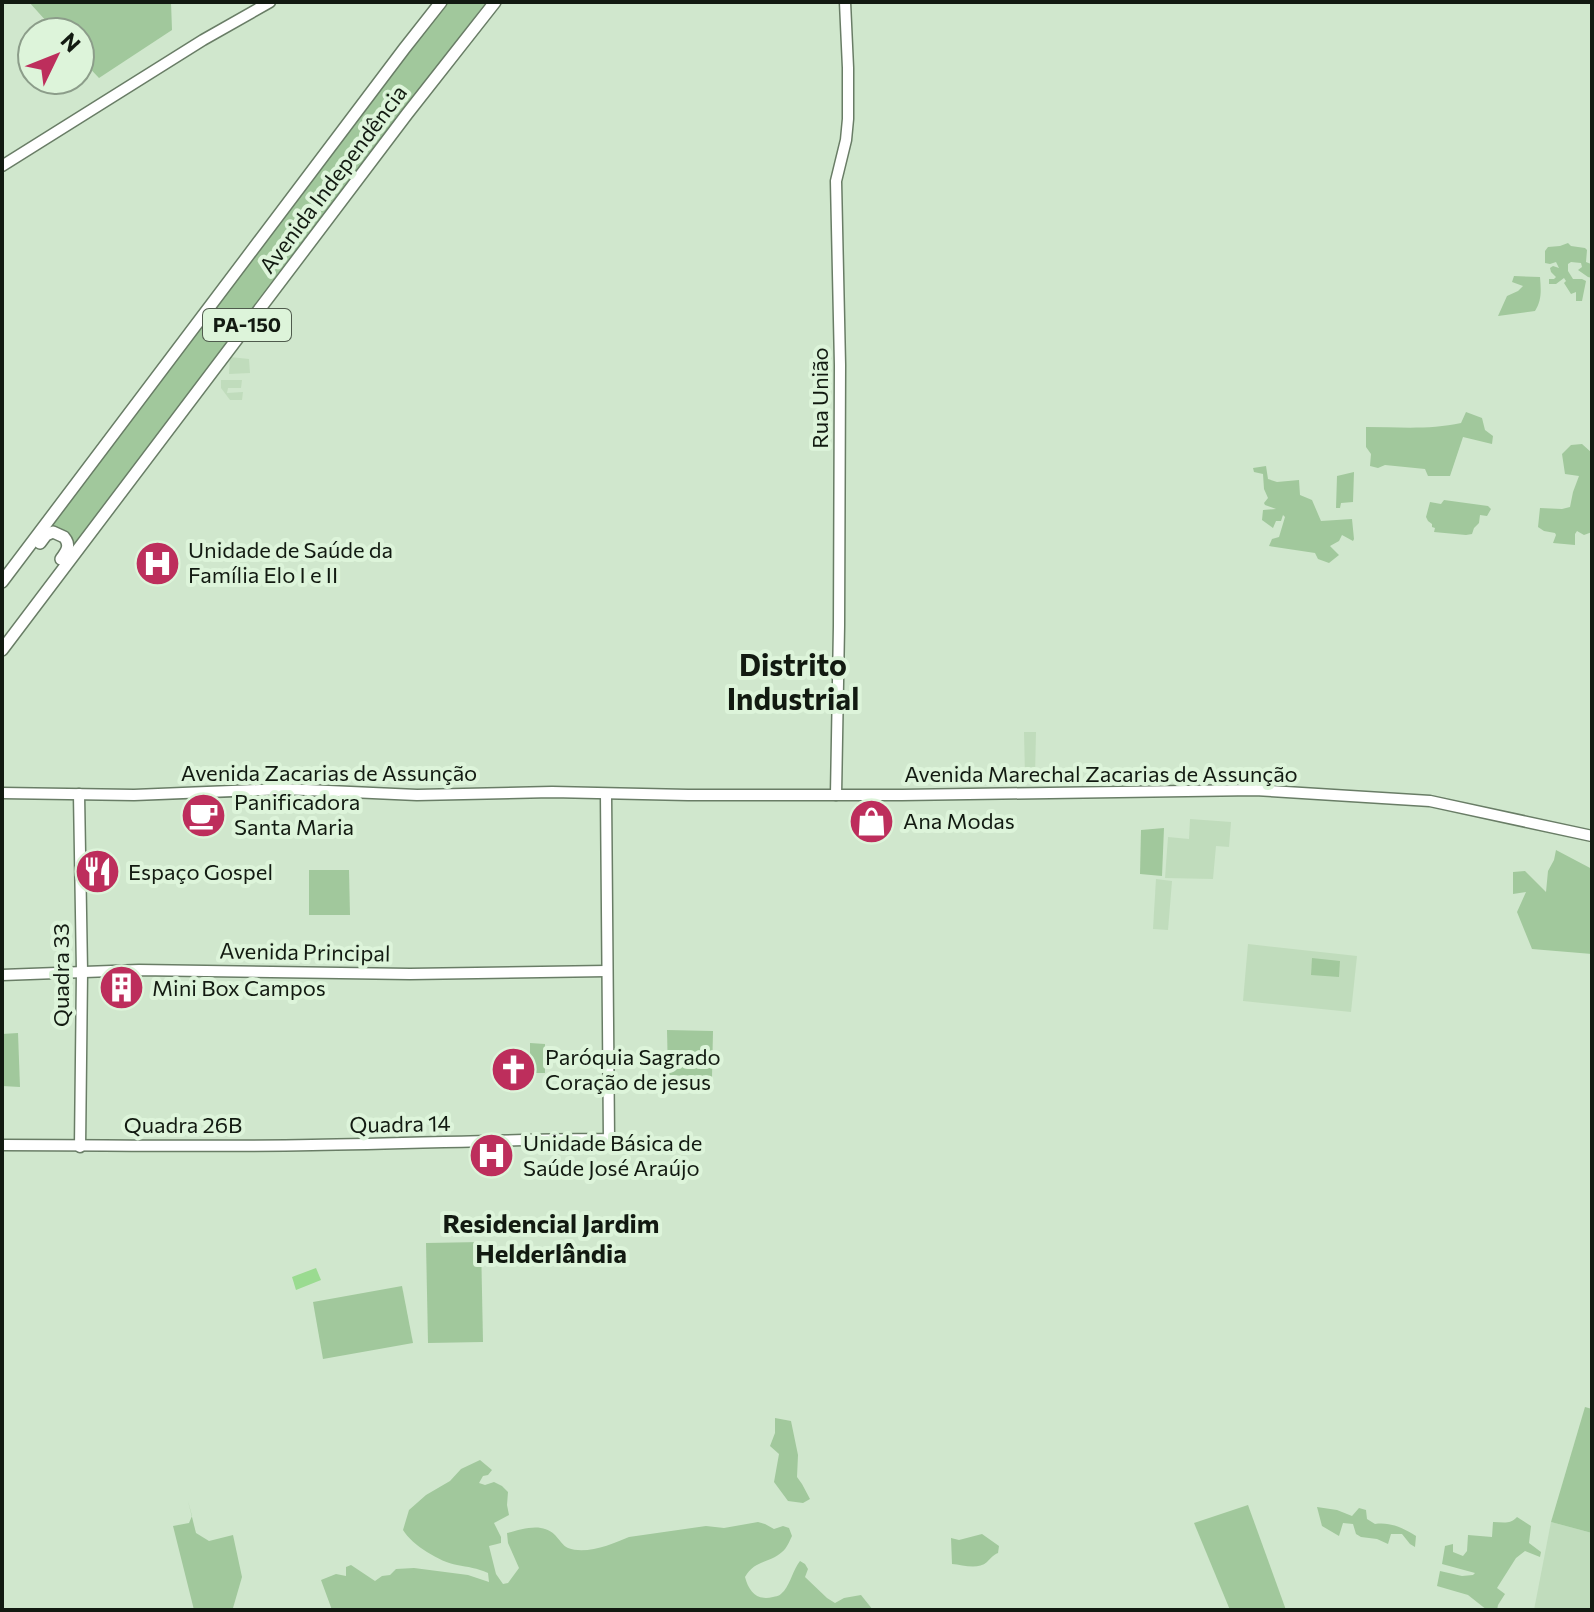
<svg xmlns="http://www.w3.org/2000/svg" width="1594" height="1612" font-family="Commissioner,sans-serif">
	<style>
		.built { fill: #c0dcbc }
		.green { fill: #a1c89c }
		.water { fill: #9adb90 }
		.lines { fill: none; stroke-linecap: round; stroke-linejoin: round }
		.secondary-casing { stroke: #697d66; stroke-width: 13 }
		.primary-casing { stroke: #697d66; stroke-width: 14 }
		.secondary { stroke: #fff; stroke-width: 10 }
		.primary { stroke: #fff; stroke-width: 11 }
		.labels { text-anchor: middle; stroke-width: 8; stroke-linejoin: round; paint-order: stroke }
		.shield { fill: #ddf4da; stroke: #4f5b4d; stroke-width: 2 }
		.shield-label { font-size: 20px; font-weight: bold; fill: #121a11 }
		.street-label { font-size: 22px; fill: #121a11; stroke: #ddf4da }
		.poi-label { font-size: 22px; fill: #121a11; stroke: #ddf4da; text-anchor: start }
		.quarter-label { font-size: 26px; font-weight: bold; fill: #121a11; stroke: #ddf4da }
		.district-label { font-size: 30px; font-weight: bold; fill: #121a11; stroke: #ddf4da }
	</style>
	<rect width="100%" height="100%" fill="#d0e7cd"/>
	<g class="built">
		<path d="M230,357L249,359L250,373L229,374Z"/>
		<path d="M221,380H242L241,388H228L227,393L243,392L242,400H230L221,388Z"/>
		<path d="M1024,732H1036L1035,776L1025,775Z"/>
		<path d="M1190,819L1231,822L1229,847L1216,846L1213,879L1165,878L1168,837L1189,839Z"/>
		<path d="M1156,879L1172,881L1168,930L1153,929Z"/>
		<path d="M1248,944L1357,956L1351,1012L1243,1001Z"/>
		<path d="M1551,1522L1592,1533V1610H1534Z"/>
	</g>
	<g class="green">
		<path d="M29,2H171L172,30L99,78L80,58V32H56Z"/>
		<path d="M444,2H486L74,544C67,533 61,529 50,525Z"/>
		<path d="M1568,243L1571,246L1585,248L1587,250L1586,262L1591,264L1592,278L1588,277L1578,270L1582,267L1581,263L1571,262L1568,264V271L1573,279H1582L1586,281L1582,301H1576V292L1571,294L1564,283L1566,281L1564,278L1556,284H1549V279H1554L1556,277L1551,272L1550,268L1553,266L1559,268L1556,262L1550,264L1545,263V251L1548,247L1560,246Z"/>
		<path d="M1514,276L1540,277C1541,290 1542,300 1535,311L1498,316L1507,296L1518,291L1523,286L1512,282Z"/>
		<path d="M1466,412L1482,418L1485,430L1493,436L1492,444L1463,437L1450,476H1428L1425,469L1385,465L1378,468L1370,466L1371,454L1366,447V427C1398,427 1430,430 1461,423Z"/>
		<path d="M1582,444L1592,453L1591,457L1592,532L1584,535L1577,531L1575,534V545L1553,543L1556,535L1555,533L1544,531L1538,527L1540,508L1562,509L1570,507L1573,492L1579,476L1565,474L1562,454L1571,445Z"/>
		<path d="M1266,466L1268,479L1277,482L1299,480L1300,495L1312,500L1321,521L1352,519L1354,539L1353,541L1342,535L1339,541L1330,546L1339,555L1329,563L1318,559L1315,553L1269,546L1272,539L1279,537L1285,517L1283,515L1281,521H1276L1273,528L1262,520L1263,510L1276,509L1265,505L1264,503L1268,498L1264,489L1263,474L1254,472L1253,468Z"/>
		<path d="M1354,472L1353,502L1341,503L1340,508H1336L1337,476Z"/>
		<path d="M1444,500L1488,506L1491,509L1487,516L1480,515L1479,523L1474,528L1472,534L1466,535L1434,532L1435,528L1432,527V524L1428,521L1426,517L1430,502L1441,504Z"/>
		<path d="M1164,828L1162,876L1140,874L1141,830Z"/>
		<path d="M1556,850L1592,869V954L1532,949L1517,912L1526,892L1513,894V872L1525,871L1546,892L1548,871L1554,860Z"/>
		<path d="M309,870H349L350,915H309Z"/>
		<path d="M1312,958L1340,961L1339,977L1311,975Z"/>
		<path d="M667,1030L713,1031L712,1077L668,1075Z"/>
		<path d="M18,1033L20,1087L2,1086V1034Z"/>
		<path d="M530,1043L545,1044V1073H530Z"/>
		<path d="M481,1242L483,1342L428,1343L426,1243Z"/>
		<path d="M402,1286L413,1343L323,1359L313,1302Z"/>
		<path d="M1585,1407L1592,1409V1533L1551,1522Z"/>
		<path d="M775,1418L791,1421L798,1455L797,1477L802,1484L810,1499L803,1503L788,1501L774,1482L779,1454L770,1446L775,1433Z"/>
		<path d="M480,1460L492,1470L488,1475L483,1476L479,1483L485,1485L494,1482L502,1486L508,1492L507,1505L509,1515L494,1523L501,1537V1543L489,1546L496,1574L503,1584L508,1583L519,1568L508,1543L507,1533C523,1529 542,1522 555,1535C559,1539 563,1546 568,1548C586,1555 613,1544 629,1537L706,1526L724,1528L758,1522L765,1524L774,1529L783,1526L789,1528L792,1536C789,1542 787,1548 782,1552C769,1564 755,1559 745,1577C749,1592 757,1601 773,1597C779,1596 780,1595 784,1591C791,1582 793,1570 800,1561L805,1564L808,1569L805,1577L827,1598L835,1603L844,1598L861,1595L873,1610H332L321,1580L336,1574L346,1576V1567L351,1565L375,1581L382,1576L390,1575L396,1569L414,1568L468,1575L489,1582L488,1573C477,1568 468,1567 457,1565C440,1562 412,1545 403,1530L409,1510L426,1495L450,1481L461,1469Z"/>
		<path d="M188,1501L196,1533L209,1541L233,1535L242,1577L233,1608L194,1610L173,1526L189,1523L192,1516Z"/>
		<path d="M1248,1505L1286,1610H1230L1194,1523Z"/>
		<path d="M1317,1507L1337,1510L1352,1516L1359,1508L1366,1510L1367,1519L1375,1524C1391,1522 1403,1528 1416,1536L1415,1547L1410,1544L1402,1534H1391L1388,1544L1377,1539L1361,1537L1356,1534L1353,1524L1343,1523L1339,1536L1322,1526Z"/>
		<path d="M1517,1517L1531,1526L1529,1543L1541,1552L1540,1557L1525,1551L1516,1558L1497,1588L1505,1594L1498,1605L1497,1610H1487L1468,1595L1437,1586L1440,1571L1462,1576L1473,1575L1475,1573L1442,1564L1445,1546L1453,1544V1552L1463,1556L1467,1551L1468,1535L1492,1537L1493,1522C1502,1522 1510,1525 1517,1517Z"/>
		<path d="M982,1534L999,1546L998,1553C993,1555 991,1558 987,1562C978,1570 963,1565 952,1564L951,1538L959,1540Z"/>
	</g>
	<path class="water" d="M316,1268L321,1280L296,1290L292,1277Z"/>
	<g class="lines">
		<defs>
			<g id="secondary">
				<path d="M2,166L203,40L270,2"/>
				<path d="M2,793L134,795L284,789L417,795L552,792L688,795H902L1255,790L1430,801L1592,836"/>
				<path d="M79,794L82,972L80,1147"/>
				<path d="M836,795L839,626L840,365L836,181L846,140L848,119V68L845,2"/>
				<path d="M2,975L139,970L410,974L607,971"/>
				<path d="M2,1145C105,1145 208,1147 312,1145C411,1144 510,1139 609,1139L606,794"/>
			</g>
			<g id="primary">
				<path d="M40,543L46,535L53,532L64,537C71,545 67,551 61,559"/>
				<path d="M2,582L404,49L441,2"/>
				<path d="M2,650L407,114L495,2"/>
			</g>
		</defs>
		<use href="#secondary" class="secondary-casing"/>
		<use href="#primary" class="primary-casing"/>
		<use href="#secondary" class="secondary"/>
		<use href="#primary" class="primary"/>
	</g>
	<defs>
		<symbol id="hospital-disc" viewBox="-11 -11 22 22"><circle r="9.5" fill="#bd2e5c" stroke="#ddf4da"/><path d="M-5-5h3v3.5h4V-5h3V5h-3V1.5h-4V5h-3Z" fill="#fff"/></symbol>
		<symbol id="cafe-disc" viewBox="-11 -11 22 22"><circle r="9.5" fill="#bd2e5c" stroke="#ddf4da"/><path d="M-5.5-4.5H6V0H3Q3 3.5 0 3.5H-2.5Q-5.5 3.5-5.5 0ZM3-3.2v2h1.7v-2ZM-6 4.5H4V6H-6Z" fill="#fff"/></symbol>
		<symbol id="shop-disc" viewBox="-11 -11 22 22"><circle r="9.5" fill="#bd2e5c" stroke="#ddf4da"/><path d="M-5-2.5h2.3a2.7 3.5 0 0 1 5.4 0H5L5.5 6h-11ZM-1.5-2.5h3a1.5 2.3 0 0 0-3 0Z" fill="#fff"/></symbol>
		<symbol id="restaurant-disc" viewBox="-11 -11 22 22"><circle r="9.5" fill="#bd2e5c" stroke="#ddf4da"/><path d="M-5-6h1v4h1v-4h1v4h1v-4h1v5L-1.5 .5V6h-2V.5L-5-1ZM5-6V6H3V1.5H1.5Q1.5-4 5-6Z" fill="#fff"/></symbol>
		<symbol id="building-disc" viewBox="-11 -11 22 22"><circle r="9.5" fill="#bd2e5c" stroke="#ddf4da"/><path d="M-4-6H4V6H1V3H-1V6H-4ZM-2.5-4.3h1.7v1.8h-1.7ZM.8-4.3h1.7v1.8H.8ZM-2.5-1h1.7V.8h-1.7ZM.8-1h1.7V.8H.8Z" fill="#fff"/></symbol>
		<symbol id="church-disc" viewBox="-11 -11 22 22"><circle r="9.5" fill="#bd2e5c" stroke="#ddf4da"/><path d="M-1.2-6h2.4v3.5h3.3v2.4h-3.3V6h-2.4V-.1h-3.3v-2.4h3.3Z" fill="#fff"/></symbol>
	</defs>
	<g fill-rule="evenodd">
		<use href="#hospital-disc" x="132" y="538" width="51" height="51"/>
		<use href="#cafe-disc" x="178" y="790" width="51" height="51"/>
		<use href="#shop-disc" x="846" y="796" width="51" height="51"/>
		<use href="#restaurant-disc" x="72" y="846" width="51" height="51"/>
		<use href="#building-disc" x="96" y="962" width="51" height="51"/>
		<use href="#church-disc" x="488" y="1044" width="51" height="51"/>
		<use href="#hospital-disc" x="466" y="1130" width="51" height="51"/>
	</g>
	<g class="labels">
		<rect class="shield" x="203" y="309" width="88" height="32" rx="6"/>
		<g class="shield-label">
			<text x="247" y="332">PA-150</text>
		</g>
		<g class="street-label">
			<text transform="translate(333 179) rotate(-53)" y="8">Avenida Independência</text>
			<text transform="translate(820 398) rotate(-90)" y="8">Rua União</text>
			<text x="329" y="781">Avenida Zacarias de Assunção</text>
			<text x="1101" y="782">Avenida Marechal Zacarias de Assunção</text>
			<text transform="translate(305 952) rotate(1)" y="8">Avenida Principal</text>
			<text transform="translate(61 975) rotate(-90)" y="8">Quadra 33</text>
			<text transform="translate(400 1124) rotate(-1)" y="8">Quadra 14</text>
			<text x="183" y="1133">Quadra 26B</text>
		</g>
		<g class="poi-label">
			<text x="188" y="558">Unidade de Saúde da<tspan x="188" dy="25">Família Elo I e II</tspan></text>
			<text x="234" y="810">Panificadora<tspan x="234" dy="25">Santa Maria</tspan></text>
			<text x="903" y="829">Ana Modas</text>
			<text x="128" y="880">Espaço Gospel</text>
			<text x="152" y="996">Mini Box Campos</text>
			<text x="545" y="1065">Paróquia Sagrado<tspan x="545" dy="25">Coração de jesus</tspan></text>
			<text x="523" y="1151">Unidade Básica de<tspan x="523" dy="25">Saúde José Araújo</tspan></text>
		</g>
		<g class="quarter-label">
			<text x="551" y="1233">Residencial Jardim<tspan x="551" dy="30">Helderlândia</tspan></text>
		</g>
		<g class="district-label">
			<text x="793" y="676">Distrito<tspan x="793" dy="34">Industrial</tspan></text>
		</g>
	</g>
	<rect width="1594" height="1612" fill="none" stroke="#121a11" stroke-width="8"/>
	<g transform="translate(56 56) rotate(47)"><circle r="38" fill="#ddf4da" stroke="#8c9d8a" stroke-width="2"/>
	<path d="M0-6L14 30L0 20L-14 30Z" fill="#bd2e5c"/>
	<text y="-12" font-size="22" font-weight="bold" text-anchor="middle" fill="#121a11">N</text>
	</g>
</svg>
